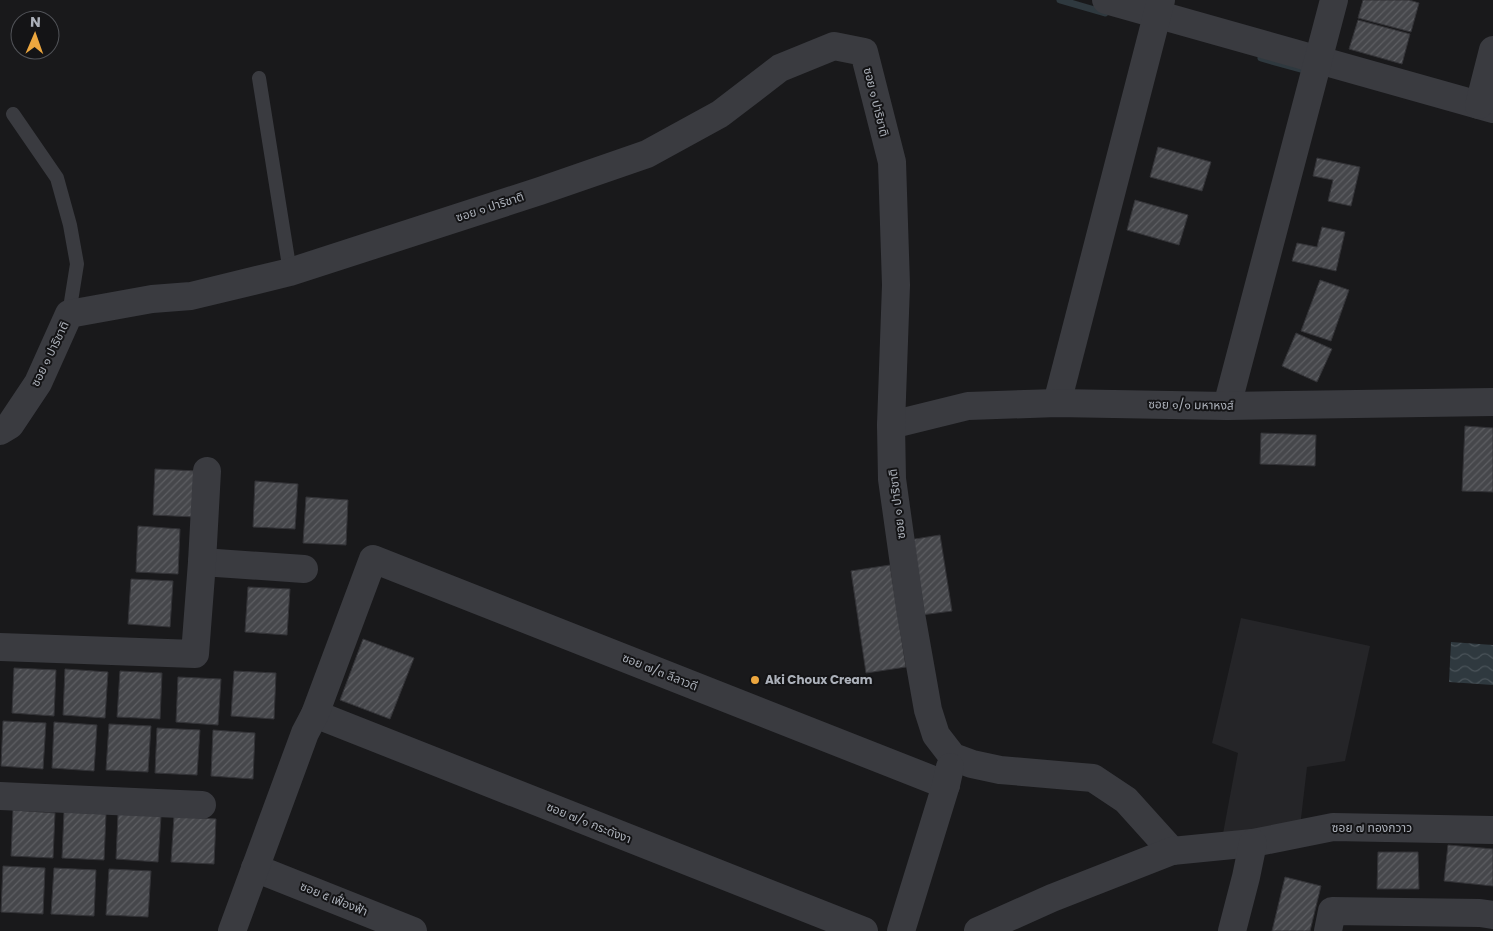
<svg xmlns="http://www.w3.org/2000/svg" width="1493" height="931" font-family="Poppins,'Noto Sans Thai',sans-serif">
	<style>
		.built { fill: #252528 }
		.water { fill: url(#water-waves) }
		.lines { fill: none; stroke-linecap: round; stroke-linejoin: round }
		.stream { stroke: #2f393f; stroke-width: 7 }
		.building { fill: url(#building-hatch); stroke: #333337 }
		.service { stroke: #3a3b40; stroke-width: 14 }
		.minor { stroke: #3a3b40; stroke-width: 28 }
		.poi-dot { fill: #eda73f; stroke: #141416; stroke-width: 2 }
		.labels { text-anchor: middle; stroke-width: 4; stroke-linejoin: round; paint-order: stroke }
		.street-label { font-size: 12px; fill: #acb1ba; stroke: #141416 }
		.poi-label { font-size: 12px; font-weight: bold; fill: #acb1ba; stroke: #141416; text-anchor: start }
	</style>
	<defs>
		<pattern id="water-waves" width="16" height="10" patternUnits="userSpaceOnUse" patternTransform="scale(1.25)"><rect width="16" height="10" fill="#2f393f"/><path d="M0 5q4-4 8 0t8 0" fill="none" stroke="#4a5359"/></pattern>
		<pattern id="building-hatch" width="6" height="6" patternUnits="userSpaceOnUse" patternTransform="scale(1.25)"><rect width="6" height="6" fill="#46474b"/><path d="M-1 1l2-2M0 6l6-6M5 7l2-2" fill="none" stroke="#5e5f63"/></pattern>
	</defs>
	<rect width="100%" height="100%" fill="#19191b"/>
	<path class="built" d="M1241,618L1370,646L1345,761L1307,767L1300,827L1222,839L1238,753L1212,743Z"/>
	<path class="water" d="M1451,642L1493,645V685L1449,682Z"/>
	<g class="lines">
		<g class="stream">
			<path d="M1060,0L1105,13"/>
			<path d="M1261,58L1304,70"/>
		</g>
	</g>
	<g class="building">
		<path d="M1363,0H1409L1419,3L1411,32L1358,18Z"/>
		<path d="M1358,20L1410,34L1402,64L1349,49Z"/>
		<path d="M1158,147L1211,162L1202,191L1150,177Z"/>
		<path d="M1317,158L1360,167L1351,206L1328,201L1333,180L1313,176Z"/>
		<path d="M1135,200L1188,215L1179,245L1127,230Z"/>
		<path d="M1322,227L1345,232L1336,271L1292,261L1297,243L1317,247Z"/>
		<path d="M1320,280L1349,290L1331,341L1301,331Z"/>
		<path d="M1296,333L1332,349L1317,382L1282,366Z"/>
		<path d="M1465,426L1493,428V492L1462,491Z"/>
		<path d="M1261,433L1316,435L1315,466L1260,464Z"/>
		<path d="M155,469L197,471L195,517L153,515Z"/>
		<path d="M255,481L298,484L295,529L253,527Z"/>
		<path d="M306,497L348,500L346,545L303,543Z"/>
		<path d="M138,526L180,529L178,574L136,572Z"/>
		<path d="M940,535L952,611L921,615L909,540Z"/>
		<path d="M890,565L906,667L866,673L851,571Z"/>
		<path d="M131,579L173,581L170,627L128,624Z"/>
		<path d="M248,587L290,589L287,635L245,632Z"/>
		<path d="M363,639L414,658L390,719L340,700Z"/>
		<path d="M14,668L56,670L54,716L12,713Z"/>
		<path d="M65,669L108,672L105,718L63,715Z"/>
		<path d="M120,671L162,673L160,719L117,717Z"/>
		<path d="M234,671L276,673L274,719L231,716Z"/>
		<path d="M178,677L221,679L218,725L176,722Z"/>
		<path d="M3,721L46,723L43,769L1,766Z"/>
		<path d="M54,722L97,725L94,771L52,768Z"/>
		<path d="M109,724L151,726L148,772L106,770Z"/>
		<path d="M157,728L200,730L197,775L155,773Z"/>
		<path d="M213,730L255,733L253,779L211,776Z"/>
		<path d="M13,810L55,813L53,858L11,856Z"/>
		<path d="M64,812L106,814L104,860L62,858Z"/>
		<path d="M118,814L161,816L158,862L116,859Z"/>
		<path d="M174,816L216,819L214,864L171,862Z"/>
		<path d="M1448,845L1493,849V886L1444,881Z"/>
		<path d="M1378,852H1418L1419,889H1377Z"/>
		<path d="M3,866L45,868L43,914L1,912Z"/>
		<path d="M54,868L96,870L94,916L51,914Z"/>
		<path d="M109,869L151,871L148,917L106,915Z"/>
		<path d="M1285,877L1321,886L1310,931H1272Z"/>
	</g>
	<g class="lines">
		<g class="service">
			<path d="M259,78L290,272"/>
			<path d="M13,114L57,178L70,225L77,264L69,314"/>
		</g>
		<g class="minor">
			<path d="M1106,0L1493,109"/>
			<path d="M1479,105L1493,50"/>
			<path d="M1057,403L1161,0"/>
			<path d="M1227,406L1334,0"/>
			<path d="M891,425L968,406L1057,403L1227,406L1493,402"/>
			<path d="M0,431L10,425L38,383L69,314L152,299L191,296L290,272L540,191L647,154L720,114L780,68L834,46L864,52L892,162L896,285L891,425L892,479L911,614L928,710L936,735L953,757L972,764L1000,770L1093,778L1126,800L1172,851"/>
			<path d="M202,562L304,569"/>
			<path d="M0,647L195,654L202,562L207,471"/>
			<path d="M315,714L864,931"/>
			<path d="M0,796L202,805"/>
			<path d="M255,868L413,931"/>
			<path d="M232,931L305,733L315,714L373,559L946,785"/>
			<path d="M901,931L946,785L950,767"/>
			<path d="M978,931L1052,898L1172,851L1253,843L1333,827L1493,830"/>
			<path d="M1232,931L1246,877L1253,843"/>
			<path d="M1328,931L1332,911L1480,913L1493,915"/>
		</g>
	</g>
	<circle class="poi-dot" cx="755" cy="680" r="5"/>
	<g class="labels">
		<g class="street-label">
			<text transform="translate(876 102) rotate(76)" y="4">ซอย ๑ ปาริชาติ</text>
			<text transform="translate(490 207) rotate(-18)" y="4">ซอย ๑ ปาริชาติ</text>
			<text transform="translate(50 354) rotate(-64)" y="4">ซอย ๑ ปาริชาติ</text>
			<text transform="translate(1191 405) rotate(1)" y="4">ซอย ๑/๑ มหาหงส์</text>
			<text transform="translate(897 504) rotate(-97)" y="4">ซอย ๑ ปาริชาติ</text>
			<text transform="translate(660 672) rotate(22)" y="4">ซอย ๗/๓ ลีลาวดี</text>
			<text transform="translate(589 823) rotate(22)" y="4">ซอย ๗/๑ กระดังงา</text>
			<text x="1372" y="832">ซอย ๗ ทองกวาว</text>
			<text transform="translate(334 899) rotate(22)" y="4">ซอย ๕ เฟื่องฟ้า</text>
		</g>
		<g class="poi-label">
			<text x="765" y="684">Aki Choux Cream</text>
		</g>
	</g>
	<g transform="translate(35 35) rotate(2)"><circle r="24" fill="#141416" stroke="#515358"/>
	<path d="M0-4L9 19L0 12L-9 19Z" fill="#eda73f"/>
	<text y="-8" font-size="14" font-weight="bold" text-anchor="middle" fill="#acb1ba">N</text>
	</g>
</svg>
